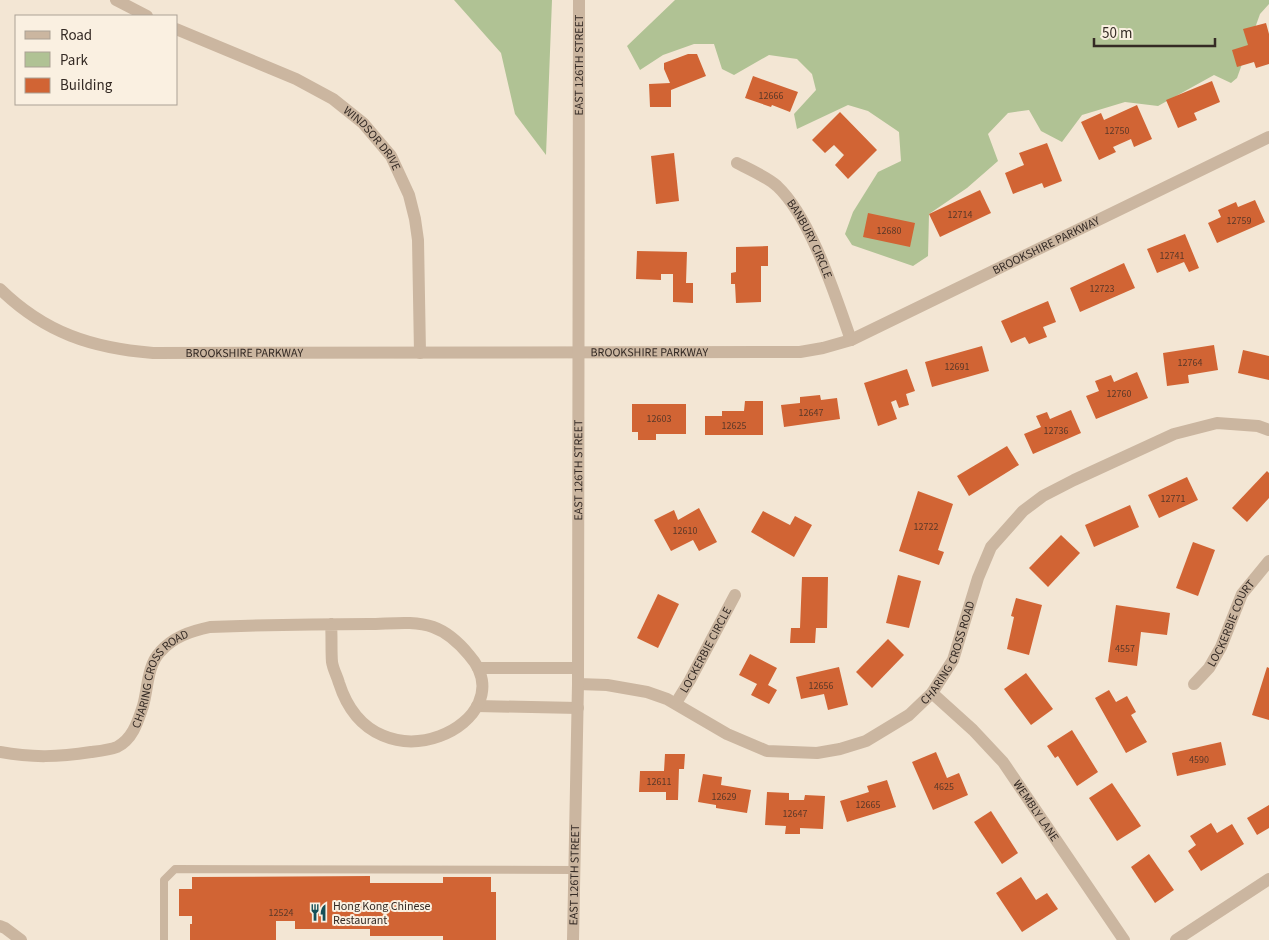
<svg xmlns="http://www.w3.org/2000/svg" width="1269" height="940" font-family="'Source Sans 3',sans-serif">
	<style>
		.green { fill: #b0c294 }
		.building { fill: #d16434 }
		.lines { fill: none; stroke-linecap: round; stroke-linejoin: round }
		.service { stroke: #cbb6a0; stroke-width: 8 }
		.minor { stroke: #cbb6a0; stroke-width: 12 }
		.tertiary { stroke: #cbb6a0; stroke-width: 12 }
		.labels { text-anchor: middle; stroke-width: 4; stroke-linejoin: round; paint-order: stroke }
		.number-label { font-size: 10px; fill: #5b3828 }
		.street-label { font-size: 12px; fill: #342a24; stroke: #faf0e1 }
		.poi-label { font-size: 12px; fill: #342a24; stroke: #faf0e1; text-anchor: start }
	</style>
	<rect width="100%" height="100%" fill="#f3e6d4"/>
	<g class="green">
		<path d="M454,0H552L546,155L515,114L501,53Z"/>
		<path d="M675,0H1269V4L1260,14L1237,78L1231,83L1214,75L1158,106L1125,102L1082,115L1062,142L1041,131L1029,110L1008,113L988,134L998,161L967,188L929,214L928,256L913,266L852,245L845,234L853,212L878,172L901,161L899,132L868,111L848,105L797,129L794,114L816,90L812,74L797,59L769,55L734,75L722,69L714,44H694L663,55L640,70L627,46Z"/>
	</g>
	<g class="building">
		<path d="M1266,23L1269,34V64L1256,68L1254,62L1237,67L1232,50L1248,45L1243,29Z"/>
		<path d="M688,54H697L706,76L671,90V107H650L649,84L670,83L664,69V63Z"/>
		<path d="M753,76L798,92L790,112L772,105L771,107L745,98Z"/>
		<path d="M1212,81L1220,102L1194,113L1197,120L1178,128L1166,100Z"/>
		<path d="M1137,105L1152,139L1134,147L1131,139L1113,147L1116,152L1099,160L1081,122L1101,113L1104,120Z"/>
		<path d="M840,112L877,150L848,179L835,165L844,155L834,145L825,153L812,140Z"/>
		<path d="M1047,143L1062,181L1044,188L1042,183L1013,194L1005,173L1024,165L1019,153Z"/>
		<path d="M674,153L679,201L656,204L651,156Z"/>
		<path d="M980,190L991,213L940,237L929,214Z"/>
		<path d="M1255,200L1265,222L1217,243L1208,223L1221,217L1218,210L1236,202L1238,207Z"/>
		<path d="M868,213L915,223L910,247L863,237Z"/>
		<path d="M1185,234L1199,268L1189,272L1184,262L1157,273L1147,249Z"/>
		<path d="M768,246V266H761V302L736,303L735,284H731V273L736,272V247Z"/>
		<path d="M637,251L687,252L686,283H693V303L673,302V274H661V280L636,279Z"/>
		<path d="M1124,263L1135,288L1080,312L1070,288Z"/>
		<path d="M1048,301L1056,322L1043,327L1047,337L1029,344L1025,337L1011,343L1001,321Z"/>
		<path d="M1214,345L1218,370L1188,375L1189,383L1167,386L1163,353Z"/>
		<path d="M982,346L989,371L932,387L925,362Z"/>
		<path d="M1243,350L1269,356V380L1238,373Z"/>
		<path d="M907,369L915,391L906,394L909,405L899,408L896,400L891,402L897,419L878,426L864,383Z"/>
		<path d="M1137,372L1148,398L1096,419L1086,396L1099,391L1095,381L1111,375L1114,382Z"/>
		<path d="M820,395L821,400L837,398L840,419L784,427L781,405L800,403V397Z"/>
		<path d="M745,401H763V435H705V416H722V411H744Z"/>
		<path d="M632,404H686V434H656V440H638V432H632Z"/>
		<path d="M1071,410L1081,433L1033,454L1024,434L1041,427L1036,416L1047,412L1050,419Z"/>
		<path d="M1007,446L1019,465L969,496L957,476Z"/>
		<path d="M1267,471L1269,473V498L1247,522L1232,508Z"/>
		<path d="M1187,477L1198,500L1159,518L1148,495Z"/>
		<path d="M918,491L953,504L938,550L944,552L939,565L899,551Z"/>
		<path d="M1130,505L1139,527L1094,547L1085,525Z"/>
		<path d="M699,508L717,542L699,551L693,540L671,551L654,520L674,510L678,520Z"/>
		<path d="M763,511L790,525L795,516L812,525L794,557L751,532Z"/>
		<path d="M1061,535L1080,553L1048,587L1029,568Z"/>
		<path d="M1193,542L1215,550L1198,596L1176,588Z"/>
		<path d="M898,575L921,581L909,628L886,623Z"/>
		<path d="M802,577H828L827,628H816L815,643H790L791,628H800Z"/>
		<path d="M658,594L679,604L658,648L637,638Z"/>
		<path d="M1016,598L1042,605L1029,655L1007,649L1014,617L1011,616Z"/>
		<path d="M1116,605L1170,613L1167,635L1141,632L1137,666L1108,662Z"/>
		<path d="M888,639L904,655L872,688L856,672Z"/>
		<path d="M750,654L777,668L768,685L777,690L769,704L751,695L757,684L739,675Z"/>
		<path d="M839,667L848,705L828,710L824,694L801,699L796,677Z"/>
		<path d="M1267,667L1269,668V720L1252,715Z"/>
		<path d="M1026,673L1053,709L1031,725L1004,689Z"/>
		<path d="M1109,690L1116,702L1127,696L1136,712L1131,715L1147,742L1126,753L1095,698Z"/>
		<path d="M1072,730L1098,772L1077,786L1058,756L1055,758L1047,746Z"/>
		<path d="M1221,742L1226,765L1177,776L1172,753Z"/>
		<path d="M936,752L947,778L959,773L968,795L933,810L912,762Z"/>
		<path d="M665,754H685L684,769H679L678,800H666V792H639L640,771H664Z"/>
		<path d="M703,774L722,777L721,785L751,790L747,813L716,808V805L698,802Z"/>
		<path d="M887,780L896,807L847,822L840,801L869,792L867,786Z"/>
		<path d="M1112,783L1141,826L1117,841L1089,798Z"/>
		<path d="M767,792L789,793V800H804L805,795L825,796L823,829L800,828V834H785L786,826L765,825Z"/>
		<path d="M1269,805V828L1257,835L1247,818Z"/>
		<path d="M991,811L1018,853L1002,864L974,822Z"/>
		<path d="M1211,823L1217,833L1232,824L1244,844L1201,871L1188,851L1196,845L1190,836Z"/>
		<path d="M1149,854L1174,890L1155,903L1131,867Z"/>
		<path d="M370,876V883H443V877H491V892H496V940H443V936H370V929H295V921H276V940H190V924H192V916H179V889H192V877Z"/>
		<path d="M1021,877L1036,900L1047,893L1058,909L1022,932L996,893Z"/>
	</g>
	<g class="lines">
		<path class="service" d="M164,940V880L175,869L575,870"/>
		<g class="minor">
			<path d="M116,0L147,16"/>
			<path id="s1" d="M176,29L296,79L333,99L363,123L391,156L409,195L415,219L418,240L420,353"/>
			<path id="s2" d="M737,163C749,169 767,177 777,186C811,218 835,295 851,340"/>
			<path id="s3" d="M0,289C45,333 92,348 153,353L800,352L823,348L851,340L1269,137"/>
			<path d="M478,668H578"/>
			<path id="s4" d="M578,684L607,685L647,692L667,699L727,734L767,751L817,753L840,749L866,741L909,715L932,693L953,660L978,578L991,547L1023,511L1043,496L1074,480L1174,434L1217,423L1258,426L1269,430"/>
			<path id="s5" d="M1194,684L1209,668L1221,647L1242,594L1269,561"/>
			<path id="s6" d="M932,693L973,730L1003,762L1124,940"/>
			<path id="s7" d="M676,703L690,680L735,595"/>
			<path d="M477,706L578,708"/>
			<path id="s8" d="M0,752C32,758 59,757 91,752C99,751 109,750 117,747C133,739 138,721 143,706C148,689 147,666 160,652C173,637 191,631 210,627C263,625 316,624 369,624C389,624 414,620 433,627C447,632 460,644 469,655C528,721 375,796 339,683C337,676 333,669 332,662C331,649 332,636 331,624"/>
			<path d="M0,926L5,928L21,940"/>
			<path d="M1176,940L1269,879"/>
		</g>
		<path class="tertiary" id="s9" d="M573,940L578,684L579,0"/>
	</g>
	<defs>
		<symbol id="restaurant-bare" viewBox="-9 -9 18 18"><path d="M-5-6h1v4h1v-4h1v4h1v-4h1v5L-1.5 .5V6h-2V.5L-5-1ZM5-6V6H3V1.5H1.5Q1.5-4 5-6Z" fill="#165058" stroke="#faf0e1" stroke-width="2.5" paint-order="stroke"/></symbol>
	</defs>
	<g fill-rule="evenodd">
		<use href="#restaurant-bare" x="306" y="900" width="25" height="25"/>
	</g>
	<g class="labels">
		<g class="number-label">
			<text x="771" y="99">12666</text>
			<text x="1117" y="134">12750</text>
			<text x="960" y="218">12714</text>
			<text x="1239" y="224">12759</text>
			<text x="889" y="234">12680</text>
			<text x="1172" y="259">12741</text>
			<text x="1102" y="292">12723</text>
			<text x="1190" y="366">12764</text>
			<text x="957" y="370">12691</text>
			<text x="1119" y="397">12760</text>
			<text x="811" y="416">12647</text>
			<text x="659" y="422">12603</text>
			<text x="734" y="429">12625</text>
			<text x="1056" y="434">12736</text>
			<text x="1173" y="502">12771</text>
			<text x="926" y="530">12722</text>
			<text x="685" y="534">12610</text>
			<text x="1125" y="652">4557</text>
			<text x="821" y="689">12656</text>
			<text x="1199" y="763">4590</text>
			<text x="659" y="785">12611</text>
			<text x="944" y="790">4625</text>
			<text x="724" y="800">12629</text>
			<text x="868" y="808">12665</text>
			<text x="795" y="817">12647</text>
			<text x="281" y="916">12524</text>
		</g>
		<g class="street-label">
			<text dy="4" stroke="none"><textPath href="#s9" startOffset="875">EAST 126TH STREET</textPath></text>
			<text dy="4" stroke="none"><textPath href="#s1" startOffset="228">WINDSOR DRIVE</textPath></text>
			<text dy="4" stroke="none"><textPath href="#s2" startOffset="109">BANBURY CIRCLE</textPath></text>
			<text dy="4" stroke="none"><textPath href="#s3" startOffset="1086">BROOKSHIRE PARKWAY</textPath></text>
			<text dy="4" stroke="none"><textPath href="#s3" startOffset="666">BROOKSHIRE PARKWAY</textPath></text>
			<text dy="4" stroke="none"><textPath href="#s3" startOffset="261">BROOKSHIRE PARKWAY</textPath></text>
			<text dy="4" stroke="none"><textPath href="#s9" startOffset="470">EAST 126TH STREET</textPath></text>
			<text dy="4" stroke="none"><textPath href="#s5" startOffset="72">LOCKERBIE COURT</textPath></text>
			<text dy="4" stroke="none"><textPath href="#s7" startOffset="61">LOCKERBIE CIRCLE</textPath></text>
			<text dy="4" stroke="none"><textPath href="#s4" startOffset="430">CHARING CROSS ROAD</textPath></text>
			<text dy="4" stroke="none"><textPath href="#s8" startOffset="202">CHARING CROSS ROAD</textPath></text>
			<text dy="4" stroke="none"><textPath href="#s6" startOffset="158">WEMBLY LANE</textPath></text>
			<text dy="4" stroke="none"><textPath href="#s9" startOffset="65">EAST 126TH STREET</textPath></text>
		</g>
		<g class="poi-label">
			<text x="333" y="910">Hong Kong Chinese<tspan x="333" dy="14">Restaurant</tspan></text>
		</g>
	</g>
	<rect x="15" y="15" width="162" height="90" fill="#faf0e1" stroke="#aba195"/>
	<rect x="25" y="31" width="25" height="8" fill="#cbb6a0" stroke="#aba195"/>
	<text x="60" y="40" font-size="15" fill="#342a24">Road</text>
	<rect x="25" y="52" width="25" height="15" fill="#b0c294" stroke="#aba195"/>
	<text x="60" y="65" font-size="15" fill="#342a24">Park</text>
	<rect x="25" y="78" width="25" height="15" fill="#d16434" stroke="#aba195"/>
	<text x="60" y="90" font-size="15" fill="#342a24">Building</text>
	<path d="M1094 38v8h121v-8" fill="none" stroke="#342a24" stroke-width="2.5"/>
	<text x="1102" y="38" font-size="15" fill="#342a24" stroke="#faf0e1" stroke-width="4" paint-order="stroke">50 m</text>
</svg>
